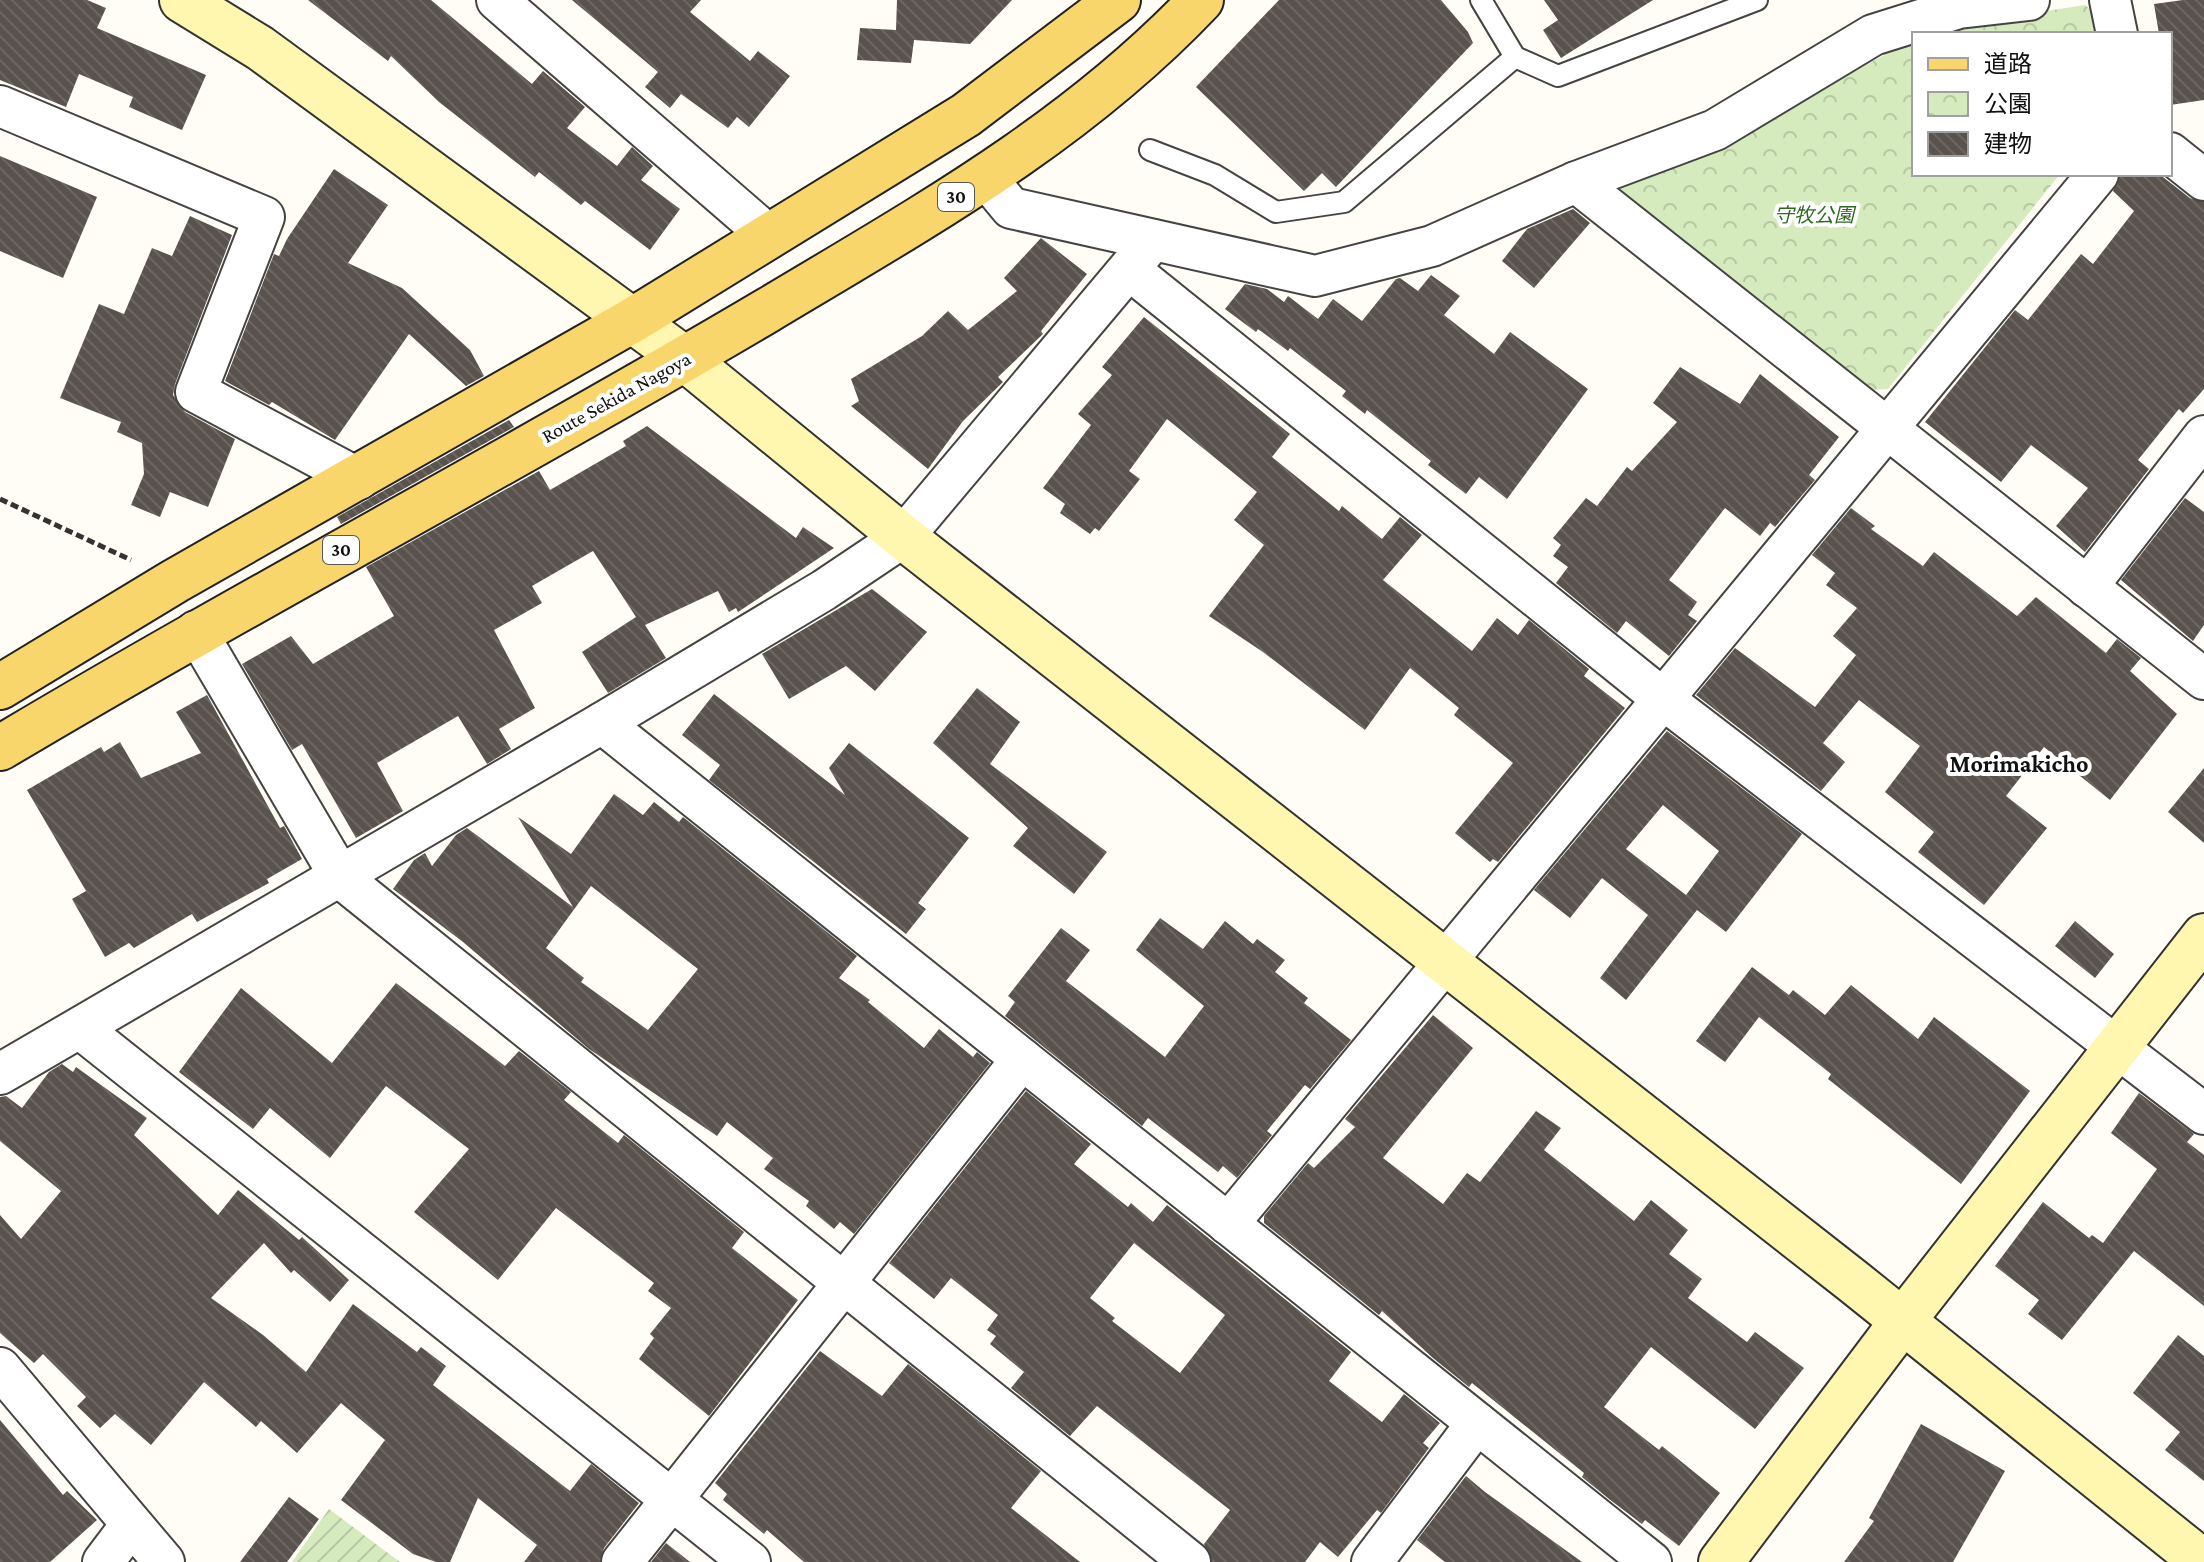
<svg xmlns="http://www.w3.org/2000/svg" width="2204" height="1562" font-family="'Crimson Pro','Noto Sans JP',serif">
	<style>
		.park { fill: url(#park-crowns) }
		.garden { fill: url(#garden-furrows) }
		.building { fill: url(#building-back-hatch); fill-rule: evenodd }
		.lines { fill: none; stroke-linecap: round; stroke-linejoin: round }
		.lane-casing { stroke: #444; stroke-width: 24 }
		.street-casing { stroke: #444; stroke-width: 44 }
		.secondary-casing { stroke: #333; stroke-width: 48 }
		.primary-casing { stroke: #222; stroke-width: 48 }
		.path { stroke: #333; stroke-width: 5; stroke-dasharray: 8 4; stroke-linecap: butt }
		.lane { stroke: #fff; stroke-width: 20 }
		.street { stroke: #fff; stroke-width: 40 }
		.secondary { stroke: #fff6b0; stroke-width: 44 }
		.primary { stroke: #f9d66b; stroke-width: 44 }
		.labels { text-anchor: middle; stroke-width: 8; stroke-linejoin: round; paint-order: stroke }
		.shield { fill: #fff; stroke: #585858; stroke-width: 2 }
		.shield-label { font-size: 18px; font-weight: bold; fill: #111 }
		.park-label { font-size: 20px; font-style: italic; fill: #2f6b1f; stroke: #fff }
		.street-label { font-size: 20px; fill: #111; stroke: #fff }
		.quarter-label { font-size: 24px; font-weight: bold; fill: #111; stroke: #fff }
	</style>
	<defs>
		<pattern id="park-crowns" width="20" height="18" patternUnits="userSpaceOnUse" patternTransform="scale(2)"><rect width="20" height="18" fill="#d5ebbd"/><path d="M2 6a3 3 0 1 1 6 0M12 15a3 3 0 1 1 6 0" fill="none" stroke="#b6c8a1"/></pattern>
		<pattern id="garden-furrows" width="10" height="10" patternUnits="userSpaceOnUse" patternTransform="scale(2)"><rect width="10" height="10" fill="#d5ebbd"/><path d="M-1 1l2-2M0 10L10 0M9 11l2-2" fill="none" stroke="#b6c8a1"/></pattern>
		<pattern id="building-back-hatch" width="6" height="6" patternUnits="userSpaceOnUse" patternTransform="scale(2)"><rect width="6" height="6" fill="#5a524d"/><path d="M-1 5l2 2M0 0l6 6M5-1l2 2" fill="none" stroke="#6d6662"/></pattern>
	</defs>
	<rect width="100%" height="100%" fill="#fffdf5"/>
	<g class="park">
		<path d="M2085,5L2096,14L2099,34H1922L1931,29Z"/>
		<path d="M1914,39V174H2060L1888,389L1862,390L1621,206V180L1788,107Z"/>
	</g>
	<path class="garden" d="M329,1509L400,1562H292Z"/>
	<g class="building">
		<path d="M0,0H87L106,8L97,28L206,75L182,130L129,107L133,97L79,74L66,107L0,80Z"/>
		<path d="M308,0H431L532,84L543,71L585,107L567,128L617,166L632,147L653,166L641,180L680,209L650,250L585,201L581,205L539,172L535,177L439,102L391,56L388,61Z"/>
		<path d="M572,0H701L690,12L750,61L758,51L790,76L749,127L737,117L728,128L681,94L670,108L645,87L658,72Z"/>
		<path d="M897,0H1012L970,44L914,40L911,63L857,60L860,28L896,30Z"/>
		<path d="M1279,0H1441L1468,32L1473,43L1336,187L1322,173L1304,191L1196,87Z"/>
		<path d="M1544,0H1653L1561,58L1543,30L1558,20Z"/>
		<path d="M2183,0H2204V100L2170,105V34H2159L2154,4Z"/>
		<path d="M0,156L97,197L63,278L0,251Z"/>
		<path d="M334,169L388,205L348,263L402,288L470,350L484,376L466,386L409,334L335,440L272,402L269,405L225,381L274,254L279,256L287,239Z"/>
		<path d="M2120,174H2159L2190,198L2204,202V389L2183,413L2179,409L2138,460L2149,469L2085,552L2056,526L2088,488L2031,445L2001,482L1925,422L2015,310L2028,320L2081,254L2093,264L2134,211L2113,191Z"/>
		<path d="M1573,209L1590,223L1534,288L1502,261L1527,229Z"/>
		<path d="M190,216L232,235L175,384L173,395L185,412L235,439L208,507L170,492L160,517L131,505L144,474L142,443L117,432L121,422L60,398L99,304L124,314L152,248L172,256Z"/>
		<path d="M1041,238L1087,274L1041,331L1043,334L998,377L1003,382L963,421L928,469L851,406L859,401L851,379L922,336L948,311L968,330L1017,291L1004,278Z"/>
		<path d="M1431,275L1460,296L1444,315L1494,354L1510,332L1588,389L1507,499L1479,477L1466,494L1428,465L1431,461L1367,410L1365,414L1342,396L1346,391L1290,348L1288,351L1258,329L1256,332L1225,309L1245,284L1267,289L1284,302L1288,296L1318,319L1333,299L1362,321L1396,279L1400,278L1418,291Z"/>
		<path d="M1144,317L1290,434L1272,457L1339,511L1342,506L1382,539L1400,517L1422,535L1383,580L1472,651L1497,618L1518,635L1529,620L1589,669L1584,676L1625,708L1498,862L1493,859L1490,862L1455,833L1513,763L1454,715L1459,708L1410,668L1365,730L1263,652L1209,616L1264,545L1234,520L1257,492L1167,419L1129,471L1140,479L1099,531L1095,528L1090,534L1060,513L1065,504L1043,488L1091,425L1078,414L1112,375L1102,367Z"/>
		<path d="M1680,367L1740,404L1760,374L1839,437L1809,475L1815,480L1775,527L1770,523L1760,536L1725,508L1669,580L1697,602L1688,615L1697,621L1669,656L1626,621L1617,633L1556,583L1568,567L1553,556L1561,545L1553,538L1586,498L1597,506L1627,467L1632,471L1677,422L1653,403Z"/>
		<path d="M509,420L514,427L341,524L337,517Z"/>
		<path d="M647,426L796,538L803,527L834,548L738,612L736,608L729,612L718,591L645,625L666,658L608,693L582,652L636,617L593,551L532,586L542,603L494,630L535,708L499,729L511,749L487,764L458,716L377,763L403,811L356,838L302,744L292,750L242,664L291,636L313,664L394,616L366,567L539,471L550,490L626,446L623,441Z"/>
		<path d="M2185,498L2204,512V625L2193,641L2121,580Z"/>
		<path d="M1851,508L1875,526L1871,529L1923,566L1934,552L2017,616L2036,597L2106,653L2117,639L2141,658L2130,671L2177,714L2110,800L2044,747L2006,796L2047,828L1984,905L1918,852L1934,832L1885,792L1920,746L1859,700L1823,743L1845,762L1821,791L1696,695L1735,648L1815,707L1856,655L1833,636L1857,608L1826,585L1835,573L1812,555Z"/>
		<path d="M872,589L927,632L875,691L846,666L789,699L762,654Z"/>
		<path d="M977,688L1020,722L990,764L1107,852L1074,894L1013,846L1028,828L933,743Z"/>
		<path d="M714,694L845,795L829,768L849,743L969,838L918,903L926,909L906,934L709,780L720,765L682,735Z"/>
		<path d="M207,695L280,828L284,826L302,859L267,879L269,883L197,922L192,914L134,948L129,943L105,957L72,899L86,891L27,790L101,747L104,752L120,742L141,778L201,753L176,712Z"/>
		<path d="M1667,731L1802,834L1726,932L1697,910L1626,1000L1600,978L1648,915L1602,878L1570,918L1534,890ZM1663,805L1719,851L1686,895L1626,849Z"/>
		<path d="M2204,768V843L2168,812Z"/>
		<path d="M614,794L643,815L654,802L679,822L683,817L857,956L839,978L870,1000L868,1002L924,1048L939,1029L973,1057L977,1052L990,1063L854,1234L840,1222L834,1229L806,1206L809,1201L764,1169L773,1158L727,1122L717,1136L589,1049L463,942L393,889L414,860L425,853L432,866L456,835L467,828L573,907L518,817L571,854ZM591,886L698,969L648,1030L581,982L584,978L546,948Z"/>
		<path d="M1160,918L1203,949L1225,921L1253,944L1257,939L1285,960L1275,972L1308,998L1304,1003L1351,1040L1310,1089L1305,1085L1267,1131L1272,1135L1237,1178L1223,1166L1218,1172L1148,1118L1142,1126L1005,1016L1015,1002L1008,996L1061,928L1090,950L1066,981L1165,1057L1204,1006L1136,950Z"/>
		<path d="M2075,921L2114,954L2095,978L2055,946Z"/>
		<path d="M1752,967L1789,995L1793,990L1825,1015L1851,985L1918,1039L1934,1017L2030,1091L1961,1184L1828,1079L1831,1074L1759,1017L1725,1062L1696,1041Z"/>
		<path d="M396,983L505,1066L519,1051L571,1092L564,1100L618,1143L624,1135L744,1232L732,1248L798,1300L709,1416L639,1359L654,1338L650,1334L671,1308L648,1291L654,1283L556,1208L498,1280L414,1212L469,1149L386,1086L330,1158L270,1108L253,1129L179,1072L241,988L332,1063Z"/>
		<path d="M1433,1015L1473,1048L1383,1158L1443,1204L1467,1173L1480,1182L1536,1111L1561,1128L1544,1150L1634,1221L1651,1200L1688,1230L1669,1254L1702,1279L1688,1298L1747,1342L1755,1332L1804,1368L1755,1429L1651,1347L1604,1407L1659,1450L1662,1446L1720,1493L1679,1546L1645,1520L1642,1524L1609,1499L1582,1477L1584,1473L1472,1383L1469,1387L1433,1358L1382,1311L1379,1315L1264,1223V1216L1308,1163L1314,1168L1355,1127L1345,1119Z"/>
		<path d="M62,1064L73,1072L76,1067L147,1118L134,1135L218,1215L238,1190L299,1240L302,1237L349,1280L330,1302L294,1270L291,1273L264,1243L211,1298L263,1335L306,1372L353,1304L417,1352L421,1347L446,1366L433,1385L570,1491L591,1464L639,1503L604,1548L600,1562H524L537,1545L478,1498L450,1562H436L413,1554L341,1500L385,1440L341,1403L297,1453L261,1421L256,1427L204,1382L151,1445L115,1414L100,1428L77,1406L86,1397L43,1354L34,1363L0,1333V1215L21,1239L61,1191L0,1141V1097L6,1096L22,1108L49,1072Z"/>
		<path d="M1026,1091L1091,1144L1074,1164L1128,1207L1131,1203L1153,1222L1167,1205L1351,1352L1329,1381L1382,1422L1404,1394L1440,1423L1423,1443L1429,1448L1381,1513L1377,1510L1338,1557L1320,1542L1305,1562H1212L1204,1544L1230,1510L1097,1406L1070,1436L1011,1388L1024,1372L990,1344L996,1336L987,1330L998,1315L951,1278L934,1299L889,1263ZM1134,1243L1225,1315L1180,1373L1112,1321L1115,1318L1090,1298Z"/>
		<path d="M2139,1093L2194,1134L2187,1142L2204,1155V1306L2134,1251L2062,1340L2028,1314L2039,1300L1995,1266L2043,1202L2089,1238L2092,1235L2103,1243L2157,1169L2111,1133Z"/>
		<path d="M2178,1335L2204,1356V1481L2165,1450L2180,1432L2133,1393Z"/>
		<path d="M820,1351L882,1396L908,1364L1041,1471L1011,1508L1080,1562H804L767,1530L764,1534L723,1500L727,1494L715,1483Z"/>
		<path d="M0,1420L63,1495L67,1491L97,1520L50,1562H0Z"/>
		<path d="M1921,1424L2005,1471L1953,1562H1844L1874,1521L1869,1518Z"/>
		<path d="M1466,1476L1485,1492L1582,1562H1445L1417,1540Z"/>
		<path d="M289,1497L319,1519L287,1562H240Z"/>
		<path d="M666,1543L690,1562H651Z"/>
	</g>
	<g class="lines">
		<defs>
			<g id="lane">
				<path d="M1515,57L1558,76L1757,0"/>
				<path d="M1150,150L1215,175L1276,212L1344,202L1515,57L1481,0"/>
			</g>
			<g id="street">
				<path d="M497,0L768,235"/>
				<path d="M2110,0L2117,34"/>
				<path d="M0,106L264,217L196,392L359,479"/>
				<path d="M2170,153L2204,180"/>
				<path d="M987,179L1011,208L1315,276L1432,246L1576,182L1715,130L1873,35L1959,8L2029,0"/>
				<path d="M1576,182L2204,679"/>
				<path d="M1130,270L1663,699L2204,1114"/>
				<path d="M2087,587L2204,436"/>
				<path d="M196,631L341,878L1190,1562"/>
				<path d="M602,723L1651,1562"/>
				<path d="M81,1029L750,1562"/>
				<path d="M0,1074L602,723L824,590L903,537L1153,240"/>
				<path d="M1228,1224L2098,174"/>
				<path d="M0,1368L164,1562"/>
				<path d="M103,1562L131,1525"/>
				<path d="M622,1562L1022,1059"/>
				<path d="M1372,1562L1477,1423"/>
			</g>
			<g id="secondary">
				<path d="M182,0L260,48L685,359L903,537L1854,1282L2203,1562"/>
				<path d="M1721,1562L1902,1322L2204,936"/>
			</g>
			<g id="primary">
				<path d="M0,687L175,581L633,320L966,115L1118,0"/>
				<path d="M0,748C253,597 515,460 768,310C923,217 1075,133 1201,0"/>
			</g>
		</defs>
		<use href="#lane" class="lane-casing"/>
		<use href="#street" class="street-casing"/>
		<use href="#secondary" class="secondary-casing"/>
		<use href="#primary" class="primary-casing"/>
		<path class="path" d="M0,499L131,560"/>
		<use href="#lane" class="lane"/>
		<use href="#street" class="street"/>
		<use href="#secondary" class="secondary"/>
		<use href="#primary" class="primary"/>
	</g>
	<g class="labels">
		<g class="shield">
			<rect x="938" y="183" width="36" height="28" rx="6"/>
			<rect x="323" y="536" width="36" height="28" rx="6"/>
		</g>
		<g class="shield-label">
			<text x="956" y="203">30</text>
			<text x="341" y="556">30</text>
		</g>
		<g class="park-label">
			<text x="1814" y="222">守牧公園</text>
		</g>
		<g class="street-label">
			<text transform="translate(616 397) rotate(-29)" y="7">Route Sekida Nagoya</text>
		</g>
		<g class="quarter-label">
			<text x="2019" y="772">Morimakicho</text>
		</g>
	</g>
	<rect x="1912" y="32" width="260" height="144" fill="#ffffff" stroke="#a0a0a0" stroke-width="2"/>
	<rect x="1928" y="58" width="40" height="12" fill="#f9d66b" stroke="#a0a0a0" stroke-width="2"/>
	<text x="1984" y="72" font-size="24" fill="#111111">道路</text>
	<rect x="1928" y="92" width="40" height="24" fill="url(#park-crowns)" stroke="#a0a0a0" stroke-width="2"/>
	<text x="1984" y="112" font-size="24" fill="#111111">公園</text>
	<rect x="1928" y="132" width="40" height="24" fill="url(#building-back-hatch)" stroke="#a0a0a0" stroke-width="2"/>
	<text x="1984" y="152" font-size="24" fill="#111111">建物</text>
</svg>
